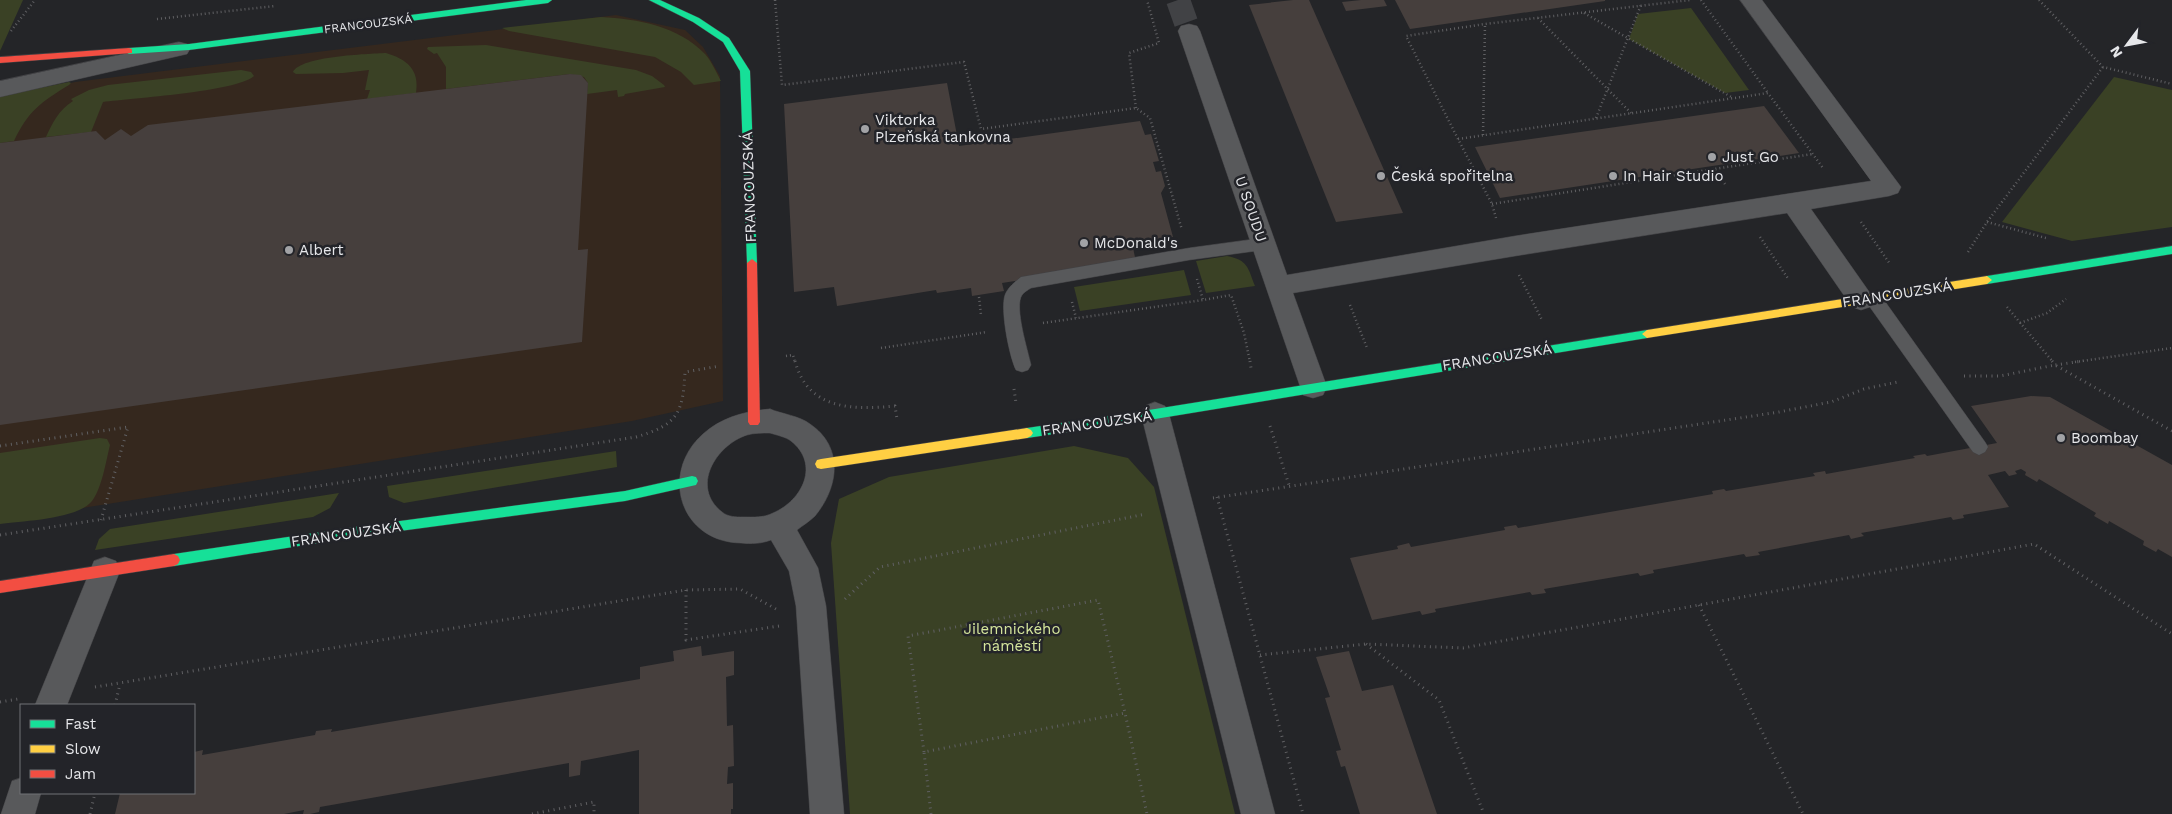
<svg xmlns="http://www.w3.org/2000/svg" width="2172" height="814" font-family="'Work Sans',sans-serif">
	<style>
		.commercial { fill: #35281e }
		.green { fill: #3a4125 }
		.building { fill: #463f3d }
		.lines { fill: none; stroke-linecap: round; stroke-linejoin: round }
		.street-tunnel { stroke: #414245; stroke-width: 24; stroke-dasharray: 24 12; stroke-linecap: butt }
		.lane-casing { stroke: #414144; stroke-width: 1 }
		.street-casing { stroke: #414144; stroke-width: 1 }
		.fast-casing { stroke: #414144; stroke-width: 1 }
		.slow-casing { stroke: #414144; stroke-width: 1 }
		.jam-casing { stroke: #414144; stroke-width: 1 }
		.path-far1 { stroke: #606063; stroke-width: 2.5; stroke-dasharray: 1 3; stroke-linecap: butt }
		.path { stroke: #606063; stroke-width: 3; stroke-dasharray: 1 4.5; stroke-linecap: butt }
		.lane { fill: #58595b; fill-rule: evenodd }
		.street { fill: #58595b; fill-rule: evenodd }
		.fast { fill: #16e098; fill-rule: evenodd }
		.slow { fill: #ffcf43; fill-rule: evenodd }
		.jam { fill: #f24e42; fill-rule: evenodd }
		.poi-dot { fill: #a2a3a6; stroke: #232429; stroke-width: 2 }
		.labels { text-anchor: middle; stroke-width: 5; stroke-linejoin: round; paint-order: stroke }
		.far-street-label { font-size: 12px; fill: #e6e7ea; stroke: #232429 }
		.poi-label { font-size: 15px; fill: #e6e7ea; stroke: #232429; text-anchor: start }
		.street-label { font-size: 15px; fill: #e6e7ea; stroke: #232429 }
		.park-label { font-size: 15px; fill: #d5e69c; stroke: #232429 }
	</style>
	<rect width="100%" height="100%" fill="#242528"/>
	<path class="commercial" d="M616,15L685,30L703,47L720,76L723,401L632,421L0,521V99L75,82Z"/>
	<g class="green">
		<path d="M0,0H23L0,51Z"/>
		<path d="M1691,8L1749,90L1725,93L1629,39L1638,14Z"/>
		<path d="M601,17C638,19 678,26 705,54C712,62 716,72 721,81L694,85L681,72L655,57L509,31L502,28Z"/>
		<path d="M486,45L636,70L652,76L664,85L665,87L625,94L624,96L618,97L617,90L587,94L588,83L584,77L570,74L446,89V67L437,53L434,54L427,49L428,47Z"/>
		<path d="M386,53C406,59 420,69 416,93L367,99L370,90H365L369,70L343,73L296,74L293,72C301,56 367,54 386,53Z"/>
		<path d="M241,70L251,72L254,76C236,92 132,98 103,102L91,132L46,137C53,122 58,111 73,101L71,99L89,90L108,85Z"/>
		<path d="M2114,77L2172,90V227L2072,241L2002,222Z"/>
		<path d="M69,82L71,83L69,85C41,102 28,111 14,141L0,143V96Z"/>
		<path d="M1227,256C1248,260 1248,268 1255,286L1206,293L1196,261Z"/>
		<path d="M1184,270L1191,295L1080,311L1074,287Z"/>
		<path d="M100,438L107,439L110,445C106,461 102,488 92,501C78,519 23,521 0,524V453Z"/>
		<path d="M1074,446L1128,458L1154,487L1235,814H850L831,543L839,499L889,477Z"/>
		<path d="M616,451L617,467L404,503L389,497L387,486Z"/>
		<path d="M339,493L330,508L313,517L95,550L99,539L110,529Z"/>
	</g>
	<g class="building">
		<path d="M1293,0H1309L1403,213L1336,222L1249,5Z"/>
		<path d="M1361,0H1384L1387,6L1346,11L1342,2Z"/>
		<path d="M1395,0H1605V1L1410,29Z"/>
		<path d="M570,74L581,75L588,83L578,250L588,249L582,342L0,425V143L96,131L105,140L121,129L131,136L148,125Z"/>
		<path d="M947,83L959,146L1140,121L1145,135L1151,134L1159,161L1153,162L1156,172L1161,171L1165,186L1161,193L1173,237L1132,243L1136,262L1002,283L1004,291L972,296L971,288L937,293L936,290L837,306L834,287L794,292L784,104Z"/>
		<path d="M1764,106L1799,153L1500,198L1475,147Z"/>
		<path d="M2031,396L2050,397L2172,465V557L2158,549L2156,552L2143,545L2144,541L2109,521L2108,524L2094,516L2096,513L2039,479L2037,482L2025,475L2026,472L2021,469L2015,471L2017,474L2009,476L2005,471L1988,475L2009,507L1963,515L1964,518L1953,520L1951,517L1861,533L1864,536L1851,539L1849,535L1758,552L1760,555L1746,557L1744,554L1653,570L1654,573L1640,576L1638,573L1544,589L1546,593L1532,595L1530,592L1435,609L1436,612L1422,615L1420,611L1372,620L1350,558L1398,549L1397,546L1409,543L1411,547L1505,530L1504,527L1516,525L1518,528L1713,494L1712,491L1724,489L1726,491L1815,476L1813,473L1825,471L1826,474L1915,458L1913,456L1925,454L1927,456L1997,443L1971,406Z"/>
		<path d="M701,646L702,656L734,651V675L726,677L727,726L733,725L734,766L728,767L727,784L733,783V809H731V814H639V750L581,761L580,775L569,777V763L320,807L319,812L310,814H303L304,810L284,814H115L120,793H194V752L203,750L202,755L315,735L316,731L332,729L331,732L640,679V667L674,661L673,651Z"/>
		<path d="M1349,651L1362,691L1393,685L1437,814H1360L1345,766L1341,767L1336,751L1341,750L1325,698L1330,697L1316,657Z"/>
	</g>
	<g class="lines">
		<path class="street-tunnel" d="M1178,0L1189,31"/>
		<defs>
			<g id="lane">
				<path d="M1263,238L1269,240L1271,244L1269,248L1263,250L1189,260L1031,288C1028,290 1024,292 1022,295C1014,307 1028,351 1031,365L1028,370L1022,372L1016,370C1009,356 1000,309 1005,295C1008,287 1015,282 1021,277L1189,248Z"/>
				<path d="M1873,292L1879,293L1985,442L1988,447L1985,452L1979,455L1973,452L1867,303L1865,298L1867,293Z"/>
			</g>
			<g id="street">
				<path d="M1740,0H1762L1901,187L1898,193L1889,196L1811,209L1870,293L1874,300L1870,307L1861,310L1852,307L1787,213L1515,256L1293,293L1327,387L1323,395L1313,398L1303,395L1178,31L1181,26L1189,24L1197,26L1200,31L1287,275L1515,236L1871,181Z"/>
				<path d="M179,42L187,44L190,49L187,54L0,97V81Z"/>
				<path d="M1155,402L1165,406L1169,414L1275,814H1241L1141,414L1145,406Z"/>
				<path d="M770,409C782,414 800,416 810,424C844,447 839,487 815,516C810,521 802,526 797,530L818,568L826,606L844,814H810L796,606L789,571L771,540C760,544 752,544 741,543C680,542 659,473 703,434C722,417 746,411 770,409ZM770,433C776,435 786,437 791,441C820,464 803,500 773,513C763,518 754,517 743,517C736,517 728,517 722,512C690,487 716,445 747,435C754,433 762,433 770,433Z"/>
				<path d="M105,557L116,561L120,571L67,705H35L94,561Z"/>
				<path d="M21,778V793H41L35,814H1L12,781Z"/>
			</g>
			<g id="fast">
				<path d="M526,0H552L548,3L189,50L129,54L124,51L129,48L189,44Z"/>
				<path d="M649,0H660L699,18L729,38L750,71L757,263L756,266H748L747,263L740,71L723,42L693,22Z"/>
				<path d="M2172,246V254L1987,284L1982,280L1987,276Z"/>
				<path d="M1647,330L1652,334L1647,338L1155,419L1027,438L1023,436L1021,433L1023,430L1027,428L1155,409Z"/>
				<path d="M692,476L696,477L698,481L696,485L625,501L355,537L174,566L170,564L168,560L170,556L174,554L355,527L625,491Z"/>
			</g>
			<g id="slow">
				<path d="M1987,276L1992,280L1987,284L1647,338L1642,334L1647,330Z"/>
				<path d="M1027,428L1031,430L1033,433L1031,436L1027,438L821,469L817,468L815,464L817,460L821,459Z"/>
			</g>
			<g id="jam">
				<path d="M129,48L132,49V53L0,63V57Z"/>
				<path d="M752,259L757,263L760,422L758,425H750L748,422L747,263Z"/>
				<path d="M174,554L178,556L180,560L178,564L174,566L0,593V581Z"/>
			</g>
		</defs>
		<use href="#lane" class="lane-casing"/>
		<use href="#street" class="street-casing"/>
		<use href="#fast" class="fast-casing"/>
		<use href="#slow" class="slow-casing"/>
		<use href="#jam" class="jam-casing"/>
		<g class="path-far1">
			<path d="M775,0L782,85L964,62L981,129L1136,108L1150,118L1182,230"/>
			<path d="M1701,0L1768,93"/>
			<path d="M2039,0L2103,67L2172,84"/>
			<path d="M1584,13L1733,98"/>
			<path d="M1538,18L1631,113"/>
			<path d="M157,19L275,6"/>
			<path d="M11,31L35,0"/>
			<path d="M1136,108L1129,53L1159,43L1147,0"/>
			<path d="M1596,118L1641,5"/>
			<path d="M1483,135L1485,24"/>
			<path d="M1458,139L1406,36L1485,24L1690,0"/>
			<path d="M1725,184L1714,169L1813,154"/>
			<path d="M1492,204L1714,169"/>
			<path d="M1496,218L1492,204L1458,139L1768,93L1823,168"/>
			<path d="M1861,222L1890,264"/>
			<path d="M1987,222L2046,238"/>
			<path d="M1760,237L1789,280"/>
			<path d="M1968,252L1987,222L2103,67"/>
			<path d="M1519,275L1542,320"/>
			<path d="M1197,279L1203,300L1231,295L1244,333L1250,362"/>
			<path d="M979,297L981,315"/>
			<path d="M1072,302L1076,318"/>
			<path d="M1350,305L1367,348"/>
			<path d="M2007,307L2053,362"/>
			<path d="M1043,323L1203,300"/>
			<path d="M2020,323L2047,313L2066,299"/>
			<path d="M881,348L987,332"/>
			<path d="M786,356L793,355L795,362"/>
			<path d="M2075,362L2172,348"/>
		</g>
		<g class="path">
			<path d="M795,361C808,410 852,410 895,406L897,419"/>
			<path d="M1250,361L1251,368"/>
			<path d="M2052,361L2055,365L2083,361"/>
			<path d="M1964,376H2000L2055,365L2172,431"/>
			<path d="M1014,389L1016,403"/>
			<path d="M1270,426L1290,488"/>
			<path d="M0,446L128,427L101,520"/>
			<path d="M1217,497L1303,814"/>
			<path d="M1213,498L1779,412L1831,402L1864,389L1898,382"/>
			<path d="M0,535L636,437C677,425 683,414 685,372L720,366"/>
			<path d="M686,590V640L779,626"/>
			<path d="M845,599L880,567L1146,514"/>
			<path d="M1699,605L1803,814"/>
			<path d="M1366,644L1439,700L1484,814"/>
			<path d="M1260,655L1366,644L1463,648L2034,544L2172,634"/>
			<path d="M95,687L686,590L740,589L776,609"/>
			<path d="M0,702L18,699"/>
			<path d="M115,705L120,684"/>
			<path d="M924,752L908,636L1098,600L1125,713"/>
			<path d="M90,814L95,793"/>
			<path d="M532,814L594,802V814"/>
			<path d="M931,814L924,752L1125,713L1147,814"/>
		</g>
		<use href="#lane" class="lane"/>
		<use href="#street" class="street"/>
		<use href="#fast" class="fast"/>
		<use href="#slow" class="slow"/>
		<use href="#jam" class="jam"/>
	</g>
	<g class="poi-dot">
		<circle cx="865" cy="129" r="5"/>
		<circle cx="1712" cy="157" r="5"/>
		<circle cx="1381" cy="176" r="5"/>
		<circle cx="1613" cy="176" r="5"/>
		<circle cx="1084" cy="243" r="5"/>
		<circle cx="289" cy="250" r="5"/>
		<circle cx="2061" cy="438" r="5"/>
	</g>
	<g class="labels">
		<g class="far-street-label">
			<text transform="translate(368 24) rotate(-7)" y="4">FRANCOUZSKÁ</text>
		</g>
		<g class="poi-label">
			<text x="875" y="125">Viktorka<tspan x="875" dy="17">Plzeňská tankovna</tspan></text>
			<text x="1722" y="162">Just Go</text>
			<text x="1391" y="181">Česká spořitelna</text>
			<text x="1623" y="181">In Hair Studio</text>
			<text x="1094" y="248">McDonald's</text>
			<text x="299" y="255">Albert</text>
			<text x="2071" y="443">Boombay</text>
		</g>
		<g class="street-label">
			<text transform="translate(749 187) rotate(-92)" y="5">FRANCOUZSKÁ</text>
			<text transform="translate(1251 209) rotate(71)" y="5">U SOUDU</text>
			<text transform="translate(1897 294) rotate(-9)" y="5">FRANCOUZSKÁ</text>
			<text transform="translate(1497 357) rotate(-9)" y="5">FRANCOUZSKÁ</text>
			<text transform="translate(1097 423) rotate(-8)" y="5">FRANCOUZSKÁ</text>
			<text transform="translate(346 534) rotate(-8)" y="5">FRANCOUZSKÁ</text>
		</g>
		<g class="park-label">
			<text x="1012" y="634">Jilemnického<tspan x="1012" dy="17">náměstí</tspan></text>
		</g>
	</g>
	<rect x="20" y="704" width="175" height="90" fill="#232429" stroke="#717276"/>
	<rect x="30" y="720" width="25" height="8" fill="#16e098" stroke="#717276"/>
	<text x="65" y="729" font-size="15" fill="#e6e7ea">Fast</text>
	<rect x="30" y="745" width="25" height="8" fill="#ffcf43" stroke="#717276"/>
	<text x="65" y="754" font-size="15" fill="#e6e7ea">Slow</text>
	<rect x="30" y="770" width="25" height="8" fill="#f24e42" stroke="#717276"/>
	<text x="65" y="779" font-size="15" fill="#e6e7ea">Jam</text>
	<g transform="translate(2127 45) rotate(238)" stroke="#232429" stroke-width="4" paint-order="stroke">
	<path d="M0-4L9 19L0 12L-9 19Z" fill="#e6e7ea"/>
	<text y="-8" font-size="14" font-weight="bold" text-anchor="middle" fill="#e6e7ea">N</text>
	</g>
</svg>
